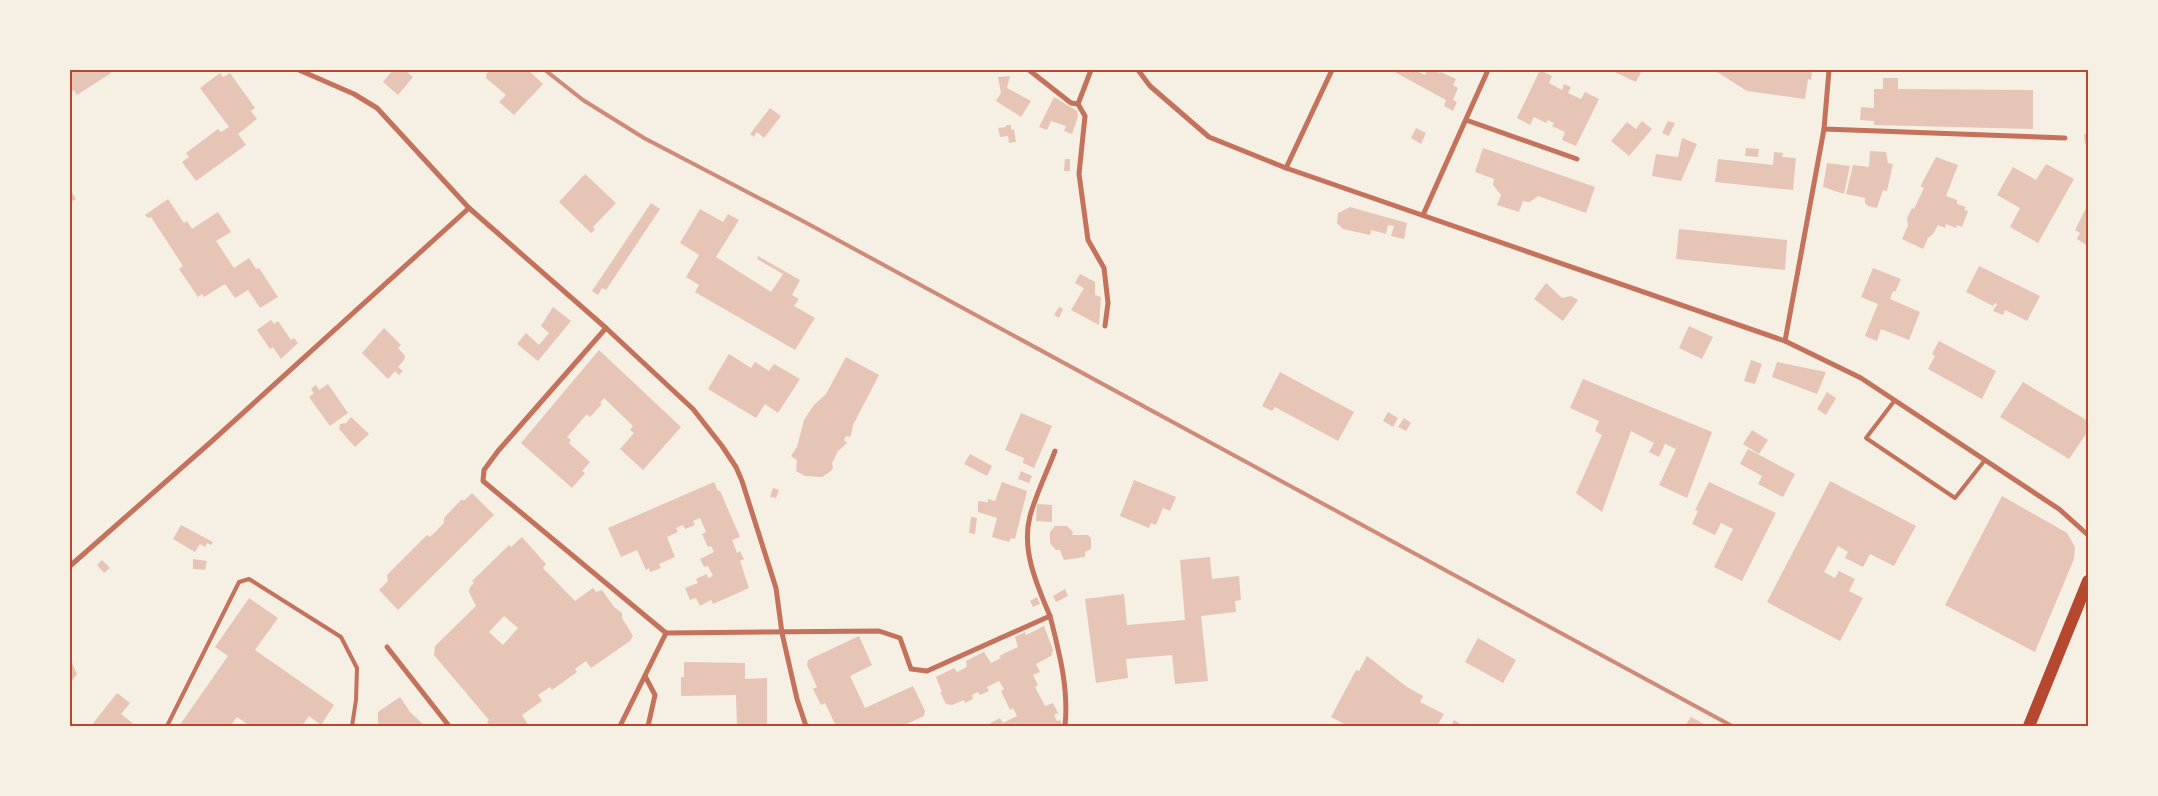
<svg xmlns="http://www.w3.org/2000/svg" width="2158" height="796" font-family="Montserrat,sans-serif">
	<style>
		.building { fill: #e6c5b7; fill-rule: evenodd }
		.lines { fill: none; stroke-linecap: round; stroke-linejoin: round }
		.service { stroke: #c5725c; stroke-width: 4 }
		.minor { stroke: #c5725c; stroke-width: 5 }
		.primary { stroke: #b5482f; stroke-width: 12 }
		.rail { stroke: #cf8b77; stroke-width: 4 }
		.neatline { fill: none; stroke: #b5482f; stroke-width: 2 }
	</style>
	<rect width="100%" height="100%" fill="#f6efe4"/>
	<g class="building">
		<path d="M70,70H109L111,73L77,95L74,90L70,93Z"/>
		<path d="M393,70H411L408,73L413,77L398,95L383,82Z"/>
		<path d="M492,70H528L543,84L514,115L499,102L506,95L486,78L487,73Z"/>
		<path d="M1391,70H1415L1425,75L1427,70H1432L1440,73L1441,72L1456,79L1453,85L1458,88L1453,100L1457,102L1453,111L1444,106L1446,100Z"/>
		<path d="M1540,70L1552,76L1549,83L1562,90L1564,84L1571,87L1568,93L1581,99L1585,92L1599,99L1576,146L1562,140L1565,132L1552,126L1554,123L1548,120L1546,123L1534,117L1530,125L1517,118Z"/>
		<path d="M1610,70H1642L1636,82Z"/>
		<path d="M1714,70H1812L1811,80L1808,79L1805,99L1747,91Z"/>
		<path d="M220,73L223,77L230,73L255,108L251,111L257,119L238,134L246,145L196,181L182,162L189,157L186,153L218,129L221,132L229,127L200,88Z"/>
		<path d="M1010,76L1007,88L1031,101L1021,117L996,101L1001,93L998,77Z"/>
		<path d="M1883,78H1898V89L2033,90V129L1874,125V121L1860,120L1861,107L1874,108V89H1883Z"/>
		<path d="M1054,97L1077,111L1078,116L1072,134L1064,131L1066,126L1051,121L1047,130L1039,127Z"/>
		<path d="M770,108L781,116L764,138L757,132L754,137L750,134Z"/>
		<path d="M1642,121L1652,129L1629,156L1611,141L1627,122L1636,129Z"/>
		<path d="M1668,121L1675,123L1669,136L1662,133Z"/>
		<path d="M1006,125H1011V130L1014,129L1016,142L1009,143L1008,136L1000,137L998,128L1006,127Z"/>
		<path d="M1416,128L1426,133L1421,144L1411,138Z"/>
		<path d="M2084,134H2088V143L2085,144Z"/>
		<path d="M1682,138L1697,144L1681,181L1652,176L1656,154L1678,157Z"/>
		<path d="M1483,148L1595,187L1586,213L1538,196L1530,202L1523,201L1519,212L1497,205L1501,195L1493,185L1494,179L1475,172Z"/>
		<path d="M1746,148L1759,149L1758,157L1745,156Z"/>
		<path d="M1870,151L1886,152L1888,163L1893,164L1887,191L1883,190L1877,208L1868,206L1865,203V198L1846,194L1853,165L1869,167Z"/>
		<path d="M1774,152L1783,153L1782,157L1796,158L1793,190L1715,182L1718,159L1773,165Z"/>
		<path d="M1936,157L1958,165L1946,196L1957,200V204L1966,207L1964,210L1968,211L1962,227L1957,225L1956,228L1946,224L1945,228L1938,225L1933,234L1928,238L1923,249L1902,239L1908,226L1907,218L1912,208L1914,209L1924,188L1921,187V185Z"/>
		<path d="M1065,159H1070V171H1064Z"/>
		<path d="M1827,163L1850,166L1844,194L1823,187Z"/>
		<path d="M2046,164L2074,179L2038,243L2010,227L2020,208L1997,195L2013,167L2036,180Z"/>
		<path d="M585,174L616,203L593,227L595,230L591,233L559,202Z"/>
		<path d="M70,189L76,199L70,202Z"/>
		<path d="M168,199L184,223L187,221L192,229L218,212L231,232L216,241L234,268L249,258L256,269L259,268L278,297L260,308L248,290L235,298L225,284L204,297L202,294L198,297L179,269L183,266L151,217L148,218L145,215Z"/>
		<path d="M651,203L660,209L606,290L602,288L598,295L592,291Z"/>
		<path d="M2088,204V246L2077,239L2080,233L2075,230Z"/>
		<path d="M1350,207L1407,223L1404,239L1391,236L1394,226L1388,225L1386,234L1371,230L1370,235L1343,229L1337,223L1338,213Z"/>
		<path d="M700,209L723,222L728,214L739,220L716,257L771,292L783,274L757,259L758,256L800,280L792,295L799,299L794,306L815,318L795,350L695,292L699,285L686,277L699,255L680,243Z"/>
		<path d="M1679,229L1787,240L1785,270L1676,259Z"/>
		<path d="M1979,266L2040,296L2027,321L2005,310L2003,315L1993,311L1997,304L1995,303L1993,306L1966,292Z"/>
		<path d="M1873,268L1901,279L1895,292L1893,291L1890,299L1920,312L1909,340L1881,329L1877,341L1865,336L1878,304L1861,297Z"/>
		<path d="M1080,274L1095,282V295L1101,297L1099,325L1071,310L1084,288L1075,283Z"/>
		<path d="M1546,283L1562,298L1571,296L1578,300L1563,321L1534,299Z"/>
		<path d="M553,307L571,321L538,361L517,344L526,333L539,345L549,333L541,326Z"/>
		<path d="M1059,307L1063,309L1059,318L1054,315Z"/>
		<path d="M271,320L274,324L278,321L291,340L294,338L298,343L281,359L273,347L270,349L257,330Z"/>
		<path d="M1689,326L1713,337L1702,359L1679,348Z"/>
		<path d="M384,328L401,345L398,348L405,356L404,360L398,367L403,371L399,375L395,371L388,379L362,353Z"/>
		<path d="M1939,341L1996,371L1982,399L1928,369L1935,356L1932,354Z"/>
		<path d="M599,350L681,427L643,470L620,449L634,433L630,430L633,426L604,398L600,403L602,404L590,417L587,414L567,437L571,440L569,443L590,462L582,471L585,473L572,488L521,443Z"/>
		<path d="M729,354L751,368L755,362L769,371L774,364L800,379L778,413L765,404L756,418L708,389Z"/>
		<path d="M846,357L879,375L853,425L851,435L850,437L846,436L844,440L847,443L838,451L832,463L833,468L831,471L822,477L805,476L796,471L797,460L791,456L797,447L804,420L814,405L826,394Z"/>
		<path d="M1751,360L1762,364L1755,384L1744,381Z"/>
		<path d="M1777,362L1826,372L1817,394L1772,377Z"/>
		<path d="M1280,372L1354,412L1338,441L1275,407L1272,411L1262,406Z"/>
		<path d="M1583,379L1712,432L1687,498L1659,485L1676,449L1665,444L1659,457L1649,452L1654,443L1631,431L1602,512L1576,493L1602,435L1595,431L1599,421L1570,408Z"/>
		<path d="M2023,382L2088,421V431L2069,459L2000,417Z"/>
		<path d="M328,384L348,413L330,426L309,397L314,393L311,389L316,385L319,390Z"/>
		<path d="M1827,392L1836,398L1826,415L1817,409Z"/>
		<path d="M1388,412L1398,418L1393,427L1383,421Z"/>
		<path d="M1021,413L1052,426L1034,468L1023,463L1024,458L1005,450Z"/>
		<path d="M351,417L369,434L355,447L339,429L340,424L346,423Z"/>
		<path d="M1404,418L1411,423L1406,431L1398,427Z"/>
		<path d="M1752,430L1768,440L1759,454L1743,444Z"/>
		<path d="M1748,449L1795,474L1783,497L1758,484L1762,476L1740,464Z"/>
		<path d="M970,454L992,466L987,476L964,464Z"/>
		<path d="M1021,471L1032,476L1029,483L1018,479Z"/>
		<path d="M1134,480L1176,497L1170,511L1163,508L1156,525L1151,523L1149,528L1120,516Z"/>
		<path d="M1830,481L1916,526L1894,566L1870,554L1863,567L1845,558L1848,552L1838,546L1824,572L1835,578L1839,571L1855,579L1849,591L1863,598L1840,641L1767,602Z"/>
		<path d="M714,482L718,491H720L740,537L732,540L737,553L740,551L744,559L740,561L749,588L713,604L711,600L700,606L696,598L690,600L685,588L698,583L696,579L707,574L708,578L713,576L708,566L704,567L700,559L714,552L711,546L708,547L702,534L706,532L700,518L693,521L695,525L685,529L683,525L676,528L678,532L667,537L675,557L659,564L661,568L650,572L649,568L646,570L637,550L621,557L608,528Z"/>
		<path d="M1002,482L1027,491L1015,539L1011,538L1009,542L992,537L997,518L978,512V501L988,502V499L995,501Z"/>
		<path d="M1709,482L1776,513L1742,581L1714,567L1733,529L1721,523L1715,535L1692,524L1698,511L1695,510Z"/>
		<path d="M773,488L779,490L776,498L770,497Z"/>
		<path d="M472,493L494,515L398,610L379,590L388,581L387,575L425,537L428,535L430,537L444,523V518L461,500H465Z"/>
		<path d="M2002,496L2067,533L2075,547L2074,559L2035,652L1945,605Z"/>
		<path d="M1037,504L1052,505V522L1036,521Z"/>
		<path d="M971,517L977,518L975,534L969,533Z"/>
		<path d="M181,525L213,542L211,545L207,543L205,547L200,544L195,552L173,539Z"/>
		<path d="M1055,526H1067L1073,532L1072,535H1088L1091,538V549L1085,552V557L1064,560L1060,550H1056L1050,543V532Z"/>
		<path d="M522,537L546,564L543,568L575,601L593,588L596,592L602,590L614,607L622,613V618L633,636L630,641L591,668L586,661L575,669L577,672L552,690L550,687L538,695L542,701L522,715L529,726H490L487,722L489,720L434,655L435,646L476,606L469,592L470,587L474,583L472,581L509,545L511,547ZM504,616L518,628L503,645L489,632Z"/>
		<path d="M1210,557L1212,579L1239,576L1241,600L1235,601L1236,612L1201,616L1208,681L1175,684L1172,655L1126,659L1128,678L1096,683L1085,599L1124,594L1127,625L1185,620L1180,560Z"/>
		<path d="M193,559L207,561L205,570L193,569Z"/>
		<path d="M102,560L110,568L104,573L97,565Z"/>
		<path d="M1065,589L1068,596L1056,602L1053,596Z"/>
		<path d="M1037,597L1040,604L1033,607L1030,601Z"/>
		<path d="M249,598L278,618L255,650L334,705L321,725L309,716L302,726H250L237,717L230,726H179L228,656L215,647Z"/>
		<path d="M1044,626L1053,650L1051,656L1036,664L1040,672L1033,675L1038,685L1035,687L1045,706L1053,703L1058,713L1054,715L1057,721L1060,720L1063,726H985L1000,718L1003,723L1017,716L1013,708L1010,710L1001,691L1004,689L999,681L987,687L989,691L980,695L978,692L972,695L973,699L965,703L964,700L952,705L946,704L940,692H942L936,677L954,668L957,672L967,667L966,661L984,652L991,663L1001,658L999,656L1018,647L1015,637L1025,632L1026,635Z"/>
		<path d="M859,636L872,665L850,676L865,708L913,686L925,711L924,716L902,726H870L869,724L864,726H836L825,703L821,705L813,689L817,687L807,665L808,660Z"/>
		<path d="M1478,638L1516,660L1503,683L1465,662Z"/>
		<path d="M1367,656L1407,687L1423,696L1420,702L1444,714L1437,726H1348L1331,717L1356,670L1359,671Z"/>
		<path d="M70,658L77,674L70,683Z"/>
		<path d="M684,662L745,663V679L767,678V726H737L736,695L681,696V677H684Z"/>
		<path d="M117,693L130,703L121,714L136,726H91Z"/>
		<path d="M400,697L410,712L425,726H378V712Z"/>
		<path d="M1691,717L1708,726H1685Z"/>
		<path d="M1454,720L1464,726H1451Z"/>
	</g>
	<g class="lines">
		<g class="service">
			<path d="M1895,400L1866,438L1955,498L1985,460"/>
			<path d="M167,726L239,582L249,579L341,637L357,668L356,700L352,726"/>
		</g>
		<g class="minor">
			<path d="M299,70L354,94L377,108L469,208L606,328L693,409L722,446L736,467L742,481L776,588L782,633L797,699L806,726"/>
			<path d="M1029,70L1071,103L1078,104L1091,70"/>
			<path d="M1138,70L1150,86L1209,137L1286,168L1785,341L1861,378L2059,509L2088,535"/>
			<path d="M1078,104L1085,116L1079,174L1088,240L1104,268L1108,303L1105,326"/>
			<path d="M1466,120L1577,159"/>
			<path d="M1824,129L2065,138"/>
			<path d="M1286,168L1332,70"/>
			<path d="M1423,215L1488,70"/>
			<path d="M606,328L498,451L484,470L483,481L666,633"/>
			<path d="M1785,341L1824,129L1829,70"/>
			<path d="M70,566L212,441L469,208"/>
			<path d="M1050,616C1037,585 1021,550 1030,516C1036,494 1047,472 1055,451"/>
			<path d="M666,633L879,631L900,638L911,669L927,671L1050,616C1059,652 1069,688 1065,726"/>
			<path d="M387,647L449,726"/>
			<path d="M645,676L655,695L648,726"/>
			<path d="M620,726L666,633"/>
		</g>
		<path class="primary" d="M2029,726L2088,581"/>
		<path class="rail" d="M545,70L583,100L644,138L801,220L1732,726"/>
	</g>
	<rect width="2158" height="796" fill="none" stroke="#f6efe4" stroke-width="142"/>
	<rect x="71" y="71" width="2016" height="654" class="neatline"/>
</svg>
